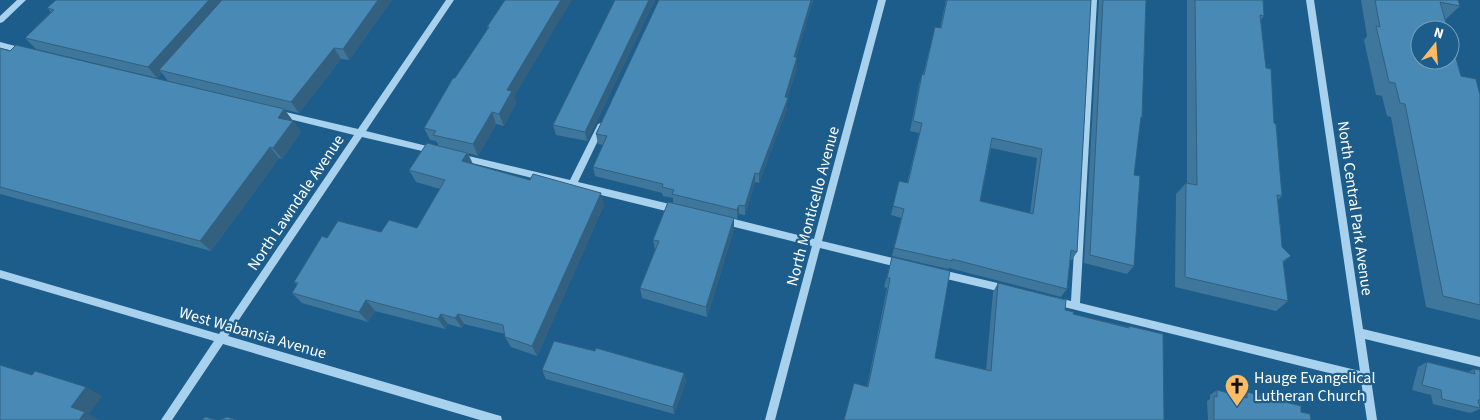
<svg xmlns="http://www.w3.org/2000/svg" width="1480" height="420" font-family="'Source Sans 3',sans-serif">
	<style>
		.lines { fill: none; stroke-linecap: round; stroke-linejoin: round }
		.minor { fill: #a8d1ed; fill-rule: evenodd }
		.wall { fill: #3f769c; fill-rule: evenodd }
		.shaded-wall { fill: #33607f }
		.building { fill: #4989b5; stroke: #33607f; fill-rule: evenodd }
		.labels { text-anchor: middle; stroke-width: 4.5; stroke-linejoin: round; paint-order: stroke }
		.street-label { font-size: 16px; fill: #fff; stroke: #1c5d8b }
		.poi-label { font-size: 16px; fill: #fff; stroke: #1c5d8b; text-anchor: start }
	</style>
	<rect width="100%" height="100%" fill="#1c5d8b"/>
	<g class="lines">
		<g class="minor">
			<path d="M17,0H26L3,22L0,23V16Z"/>
			<path d="M446,0H454L366,131L435,148L439,151L438,153L435,154L362,137L228,336L497,415L501,416L502,420H480L223,344L172,420H161L214,341L0,278V270L219,334L354,135L277,116L273,113L274,111L277,110L358,129Z"/>
			<path d="M878,0H886L822,241L901,260L904,261L906,264L904,267L901,268L820,248L775,420H765L812,246L722,224L719,223L718,220L719,217L722,216L814,239Z"/>
			<path d="M1089,0H1097L1080,303L1360,371L1306,0H1314L1363,329L1480,357V367L1365,339L1377,420H1367L1361,381L1052,304L1050,301L1052,298L1055,297L1071,301Z"/>
			<path d="M0,42L27,49L28,51L24,54L0,48Z"/>
			<path d="M601,123L605,126L578,182L678,206L681,207L682,210L681,213L678,214L460,160L456,157L460,154L570,180L598,124Z"/>
			<path d="M938,269L1006,285L1009,286L1011,289L1009,292L1006,293L938,277L935,276L933,273L935,270Z"/>
		</g>
	</g>
	<g class="wall">
		<path d="M56,0H392L349,60L341,59L299,113L168,81L162,73L157,78L36,49L25,38L51,12L47,8Z"/>
		<path d="M505,0L514,97L516,103L504,126L496,124L478,156L468,153L473,164L604,205L537,356L511,347L505,337V334L464,324L462,328L448,324L445,329L375,311L368,322L302,303L292,293L297,285L294,282L327,238L417,228L440,189L416,182L409,170L439,146L436,141L430,140L424,128L455,78L488,29L487,27Z"/>
		<path d="M615,0H655L587,141L556,135L553,125Z"/>
		<path d="M659,0H813L796,57H797V68L787,98V108L759,183L755,182L745,215L739,214L737,219L673,203V198L663,196L662,193L595,176L593,167L603,145L598,144L596,134Z"/>
		<path d="M946,0H1091L1077,252L1072,260H1070L1067,289L1061,297L949,268L948,269L892,256L901,218L891,215L899,181L907,183L919,133L910,131L919,84L922,74L923,75L935,27L940,28ZM991,148L1037,158L1030,213L980,201Z"/>
		<path d="M1099,0H1146L1142,117L1140,120L1134,175V266L1127,274L1084,263Z"/>
		<path d="M1187,0H1263L1264,16L1261,20L1266,68L1274,123L1282,196L1278,200L1281,234L1282,247L1291,256L1283,263L1288,301L1276,311L1175,287L1176,194L1186,183H1187Z"/>
		<path d="M1361,0H1458L1460,6L1446,19H1445L1461,76L1480,95V320L1426,307L1391,117L1387,116L1382,96L1376,95L1364,40L1367,36Z"/>
		<path d="M0,48L284,109L301,132L282,159L279,158L211,251L0,194Z"/>
		<path d="M734,218V229L707,317L642,298L640,288L655,250L653,240Z"/>
		<path d="M892,257L935,358L986,370L993,292L998,283L1073,314L1128,327L1129,326L1164,420H844L854,383L867,387L887,288L884,287Z"/>
		<path d="M1427,362L1468,372L1474,369L1480,370V409L1470,413L1433,404L1431,395L1412,390L1418,367Z"/>
		<path d="M542,370L684,373L686,381L674,414L546,379Z"/>
		<path d="M1217,390L1241,396L1247,392L1301,412L1311,420H1208L1207,401L1210,399V395Z"/>
	</g>
	<g class="shaded-wall">
		<path d="M209,0H227L159,70L162,73L157,78L148,67Z"/>
		<path d="M378,0H392L349,60L343,49Z"/>
		<path d="M561,0H572L514,97L516,103L504,126L499,114L507,90Z"/>
		<path d="M649,0H655L587,141L585,132Z"/>
		<path d="M811,0H813L793,67L794,57Z"/>
		<path d="M334,48L341,59L299,113L291,102Z"/>
		<path d="M797,57V68L785,104L788,98L787,108L759,183V174Z"/>
		<path d="M284,109L293,121L278,118Z"/>
		<path d="M492,112L496,124L478,156L473,144Z"/>
		<path d="M293,121L301,132L282,159L273,148Z"/>
		<path d="M270,147L279,158L211,251L200,241Z"/>
		<path d="M467,153L473,165L462,161Z"/>
		<path d="M755,173V182L745,215V206Z"/>
		<path d="M601,193L604,205L537,356L532,346Z"/>
		<path d="M739,205V214L737,219V210Z"/>
		<path d="M734,218V229L707,317L706,307Z"/>
		<path d="M366,300L375,311L368,322L359,312Z"/>
		<path d="M441,314L448,324L445,329L438,319Z"/>
		<path d="M458,314L464,324L462,328L455,318Z"/>
		<path d="M684,373L686,381L674,414L673,407Z"/>
		<path d="M86,387L102,396L89,414L101,420H79L71,407Z"/>
	</g>
	<g class="building">
		<path d="M56,0H209L148,67L25,38L54,10L47,8Z"/>
		<path d="M222,0H378L343,49L334,48L291,102L159,70Z"/>
		<path d="M505,0H561L507,90L512,91L499,114L492,112L473,144L433,135L436,131L424,128L453,78H455L489,27H487Z"/>
		<path d="M615,0H649L585,132L553,125Z"/>
		<path d="M659,0H811L794,57H797L785,97L788,98L759,174L755,173L745,206L739,205L737,210L672,194L674,190L662,187L663,184L593,167L607,136L596,134Z"/>
		<path d="M947,0H1091L1077,252L1071,250L1067,289L952,259V261L894,248L904,209L893,206L899,181L908,183L922,123L913,121L922,74L924,75L935,27L941,28ZM992,138L1042,149L1033,214L980,201Z"/>
		<path d="M1103,0H1146L1142,117H1141L1134,175L1140,176L1134,266L1090,255Z"/>
		<path d="M1195,0H1263L1264,16L1260,15L1266,68L1271,69L1274,123L1276,124L1282,196L1277,195L1281,234L1282,247L1291,256L1283,261L1288,301L1185,277L1186,183L1197,185Z"/>
		<path d="M1375,0H1458L1460,6L1440,2L1448,30H1420V60H1450V37L1461,76L1476,79L1480,95V305L1443,296L1405,104L1400,103L1395,83L1389,82L1376,26L1380,27Z"/>
		<path d="M16,45L284,109L278,118L293,121L273,148L270,147L200,241L0,187V48L10,51Z"/>
		<path d="M427,143L467,153L462,161L530,180L533,174L601,193L532,346L505,337L503,325L458,314L455,318L441,314L438,319L366,300L359,312L292,293L298,283L294,282L322,236L327,238L338,221L381,232L389,220L417,228L445,180L409,170Z"/>
		<path d="M668,202L734,218L706,307L640,288L659,241L653,240Z"/>
		<path d="M892,257L950,271L935,358L991,371L998,283L1066,300L1065,310L1074,312L1073,314L1129,328V326L1163,334L1164,420H844L854,383L868,387L887,295L890,278H887Z"/>
		<path d="M554,341L595,351L596,348L684,373L673,407L542,370Z"/>
		<path d="M1427,362L1475,374L1474,369L1480,370V400H1478L1480,408L1442,399L1441,390L1422,385Z"/>
		<path d="M0,365L32,375L35,371L86,387L71,407L85,412L79,420H0Z"/>
		<path d="M1217,390L1247,398V392L1301,406V412L1310,414L1311,420H1214V396L1217,397Z"/>
		<path d="M205,417L217,420H202Z"/>
		<path d="M227,417L237,420H220Z"/>
	</g>
	<defs>
		<symbol id="church-pin" viewBox="-11 -11 22 30"><path d="M0 17L-7.5 6A9.5 9.5 0 1 1 7.5 6Z" fill="#fdbb65" stroke="#1c5d8b"/><path d="M-1.2-6h2.4v3.5h3.3v2.4h-3.3V6h-2.4V-.1h-3.3v-2.4h3.3Z" fill="#111"/></symbol>
	</defs>
	<g fill-rule="evenodd">
		<use href="#church-pin" x="1223" y="372" width="28" height="38"/>
	</g>
	<g class="labels">
		<g class="street-label">
			<text transform="translate(295 202) rotate(-56)" y="6">North Lawndale Avenue</text>
			<text transform="translate(812 206) rotate(-75)" y="6">North Monticello Avenue</text>
			<text transform="translate(1356 208) rotate(82)" y="6">North Central Park Avenue</text>
			<text transform="translate(253 332) rotate(16)" y="6">West Wabansia Avenue</text>
		</g>
		<g class="poi-label">
			<text x="1254" y="383">Hauge Evangelical<tspan x="1254" dy="18">Lutheran Church</tspan></text>
		</g>
	</g>
	<g transform="translate(1435 45) rotate(17)"><circle r="24" fill="#1c5d8b" stroke="#779eb9"/>
	<path d="M0-4L9 19L0 12L-9 19Z" fill="#fdbb65"/>
	<text y="-8" font-size="14" font-weight="bold" text-anchor="middle" fill="#ffffff">N</text>
	</g>
</svg>
